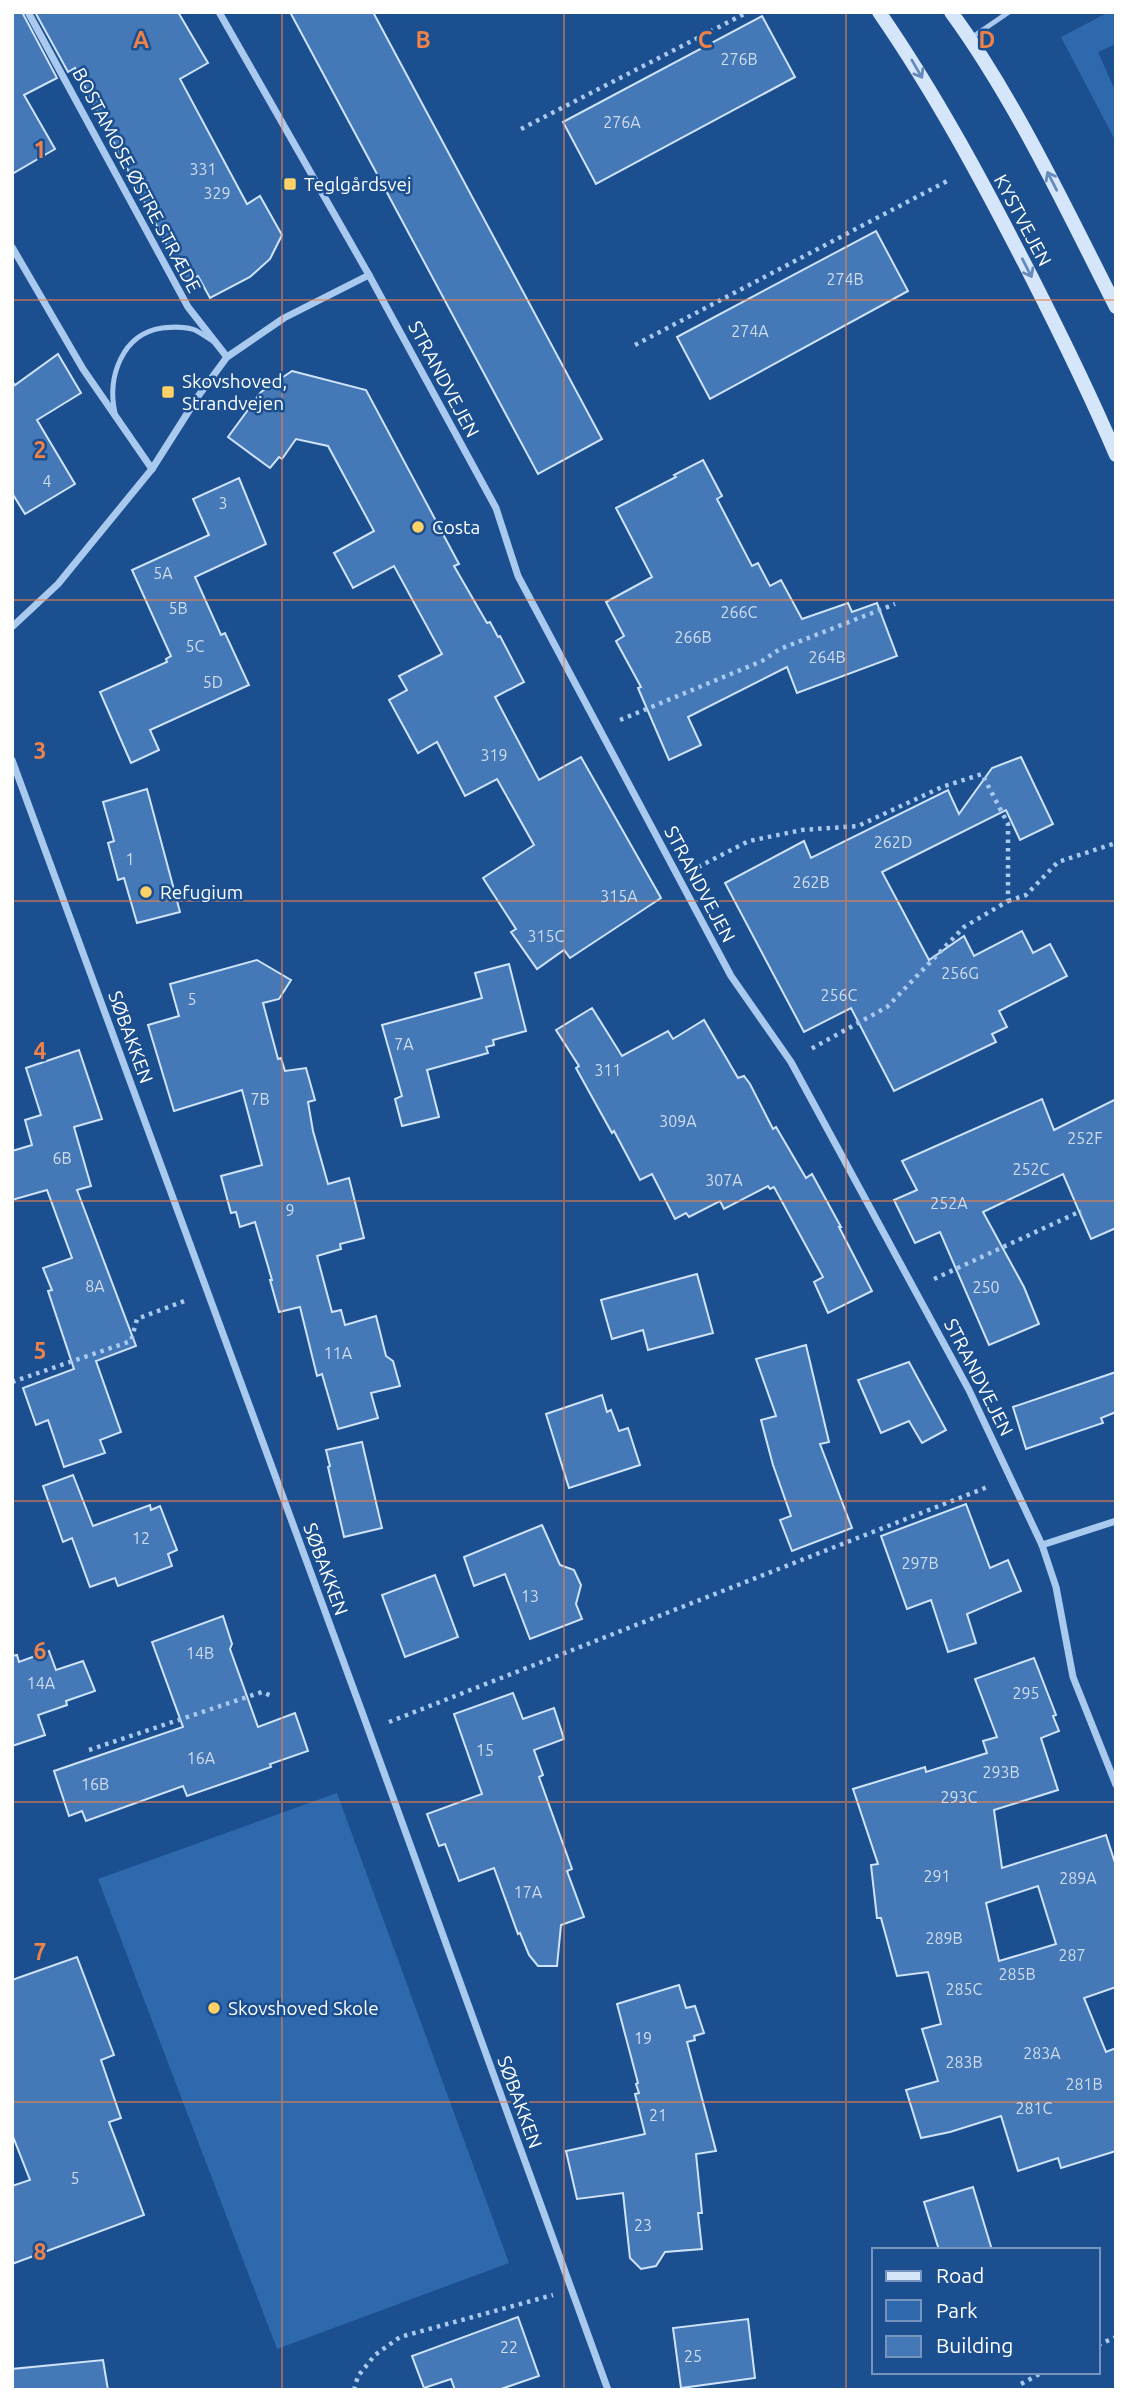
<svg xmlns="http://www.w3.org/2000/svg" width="1128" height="2402" font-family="Ubuntu,sans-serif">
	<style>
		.green { fill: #2e69ad }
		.building { fill: #4478b7; stroke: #cfe3fa; stroke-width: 2; fill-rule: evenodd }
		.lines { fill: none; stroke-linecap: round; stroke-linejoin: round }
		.path { stroke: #a9c9ee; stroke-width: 4.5; stroke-dasharray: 3.5 5; stroke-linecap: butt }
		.service { stroke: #a9c9ee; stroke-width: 5 }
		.minor { stroke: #a9c9ee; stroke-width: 7 }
		.secondary { stroke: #d6e6fa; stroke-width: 14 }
		.oneway { stroke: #668bba }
		.grid { fill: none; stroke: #ee8249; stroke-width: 2; stroke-opacity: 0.55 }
		.poi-dot { fill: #ffd166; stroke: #1b4f8f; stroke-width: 2.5 }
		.labels { text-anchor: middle; stroke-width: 5; stroke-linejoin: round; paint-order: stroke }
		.number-label { font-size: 16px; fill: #d0dded }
		.street-label { font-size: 19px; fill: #fff; stroke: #1b4f8f }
		.poi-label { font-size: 19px; fill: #fff; stroke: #1b4f8f; text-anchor: start }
		.grid-label { font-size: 23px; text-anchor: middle; font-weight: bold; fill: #ee8249; stroke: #1b4f8f; stroke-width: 5; stroke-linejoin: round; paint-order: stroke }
	</style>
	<rect width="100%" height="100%" fill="#1b4f8f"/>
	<g class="green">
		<path d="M1109,12H1116V44L1098,52L1116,93V142L1061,37Z"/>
		<path d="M337,1793L509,2263L277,2349L98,1879Z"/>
	</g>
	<g class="building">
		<path d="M12,12H22L57,78L24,95L55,149L12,174Z"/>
		<path d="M35,12H178L208,63L180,79L247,204L260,196L282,235L270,259L250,277L210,298L198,276L186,282L75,68L68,72Z"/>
		<path d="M290,12H373L602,439L538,474Z"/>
		<path d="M762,16L795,77L596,184L563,122Z"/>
		<path d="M876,231L908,291L710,399L677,337Z"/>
		<path d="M58,354L81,393L37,420L75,484L25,514L12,493V381L15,385Z"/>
		<path d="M292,371L366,390L459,564L454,566L487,623L490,622L498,637L500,636L524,682L495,697L539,780L581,757L661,898L570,958L564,950L537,969L511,932L516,929L483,878L534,845L497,779L465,796L437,742L418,753L389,700L407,690L399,676L442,654L394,566L353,588L334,553L374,531L328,446L296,439L282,459L279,457L270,468L228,437L261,392Z"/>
		<path d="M703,460L722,496L717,499L752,566L758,563L770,586L781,580L802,619L848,603L852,612L877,603L897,656L797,693L787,667L688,717L701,745L669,760L638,688L641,687L616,641L624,636L606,602L652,577L616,508L676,477L674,475Z"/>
		<path d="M239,478L266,544L195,577L221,635L225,633L249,685L150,730L159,750L131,763L100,692L167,662L166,659L171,656L132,570L209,535L193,499Z"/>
		<path d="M1021,757L1053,824L1020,840L1006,810L882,872L929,960L964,936L974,956L1022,931L1033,953L1050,944L1067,976L999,1011L1007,1027L992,1034L996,1042L894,1091L851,1008L804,1032L725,883L804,841L811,858L948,790L959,814L992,768Z"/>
		<path d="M147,789L180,912L137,923L124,878L118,880L108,843L114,841L103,802Z"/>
		<path d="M257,960L291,980L279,999L263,1003L278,1059L281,1058L285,1071L306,1068L315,1100L308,1102L313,1131L328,1184L349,1178L364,1238L340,1244L341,1249L317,1256L332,1312L341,1310L345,1325L376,1316L386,1356L393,1361L400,1386L371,1393L378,1418L338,1429L322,1374L317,1376L300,1307L279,1312L270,1280H272L255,1222L240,1227L236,1212L231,1213L221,1176L262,1165L242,1090L174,1111L148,1025L179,1016L170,984Z"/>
		<path d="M509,964L526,1031L493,1040L494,1045L486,1047L488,1053L427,1070L439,1117L402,1126L395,1099L402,1096L382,1025L482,998L475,973Z"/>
		<path d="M592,1008L622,1056L668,1031L673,1039L704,1020L738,1078L744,1076L750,1084L773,1129L776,1127L806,1178L812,1174L841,1227H839L872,1291L828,1313L814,1282L823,1277L774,1187L770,1189L768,1186L724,1209L720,1201L689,1217L686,1213L675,1219L652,1174L640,1180L614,1131L612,1133L576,1068L579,1066L556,1030Z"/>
		<path d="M79,1050L102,1119L74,1127L91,1186L77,1190L136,1346L96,1361L121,1432L100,1440L105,1453L64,1467L48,1420L36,1425L23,1388L74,1369L48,1291L52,1290L43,1268L72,1258L47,1190L12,1200V1151L32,1145L25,1120L41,1115L26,1068Z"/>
		<path d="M1042,1099L1054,1130L1116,1099V1228L1091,1239L1063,1174L983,1212L1024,1287L1039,1324L989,1345L940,1232L915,1243L894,1200L917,1190L902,1161Z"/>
		<path d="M697,1274L713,1333L648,1350L643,1330L612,1339L601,1300Z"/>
		<path d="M806,1345L829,1442L820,1444L852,1528L792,1551L780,1520L791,1516L773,1465L761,1420L776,1416L756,1359Z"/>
		<path d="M909,1362L946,1430L922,1443L909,1421L881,1433L858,1380Z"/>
		<path d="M1116,1372V1412L1101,1418L1103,1423L1026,1449L1013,1407Z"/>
		<path d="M602,1395L607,1412L611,1410L619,1431L628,1428L640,1465L569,1488L546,1414Z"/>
		<path d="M362,1442L382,1528L344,1537L328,1467L330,1466L326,1450Z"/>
		<path d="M73,1475L93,1526L150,1505L151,1510L160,1506L177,1550L168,1554L172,1566L118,1586L115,1578L90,1587L72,1538L63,1542L43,1486Z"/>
		<path d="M966,1504L990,1568L1008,1560L1021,1591L967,1614L976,1643L948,1652L931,1600L907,1609L881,1536Z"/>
		<path d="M542,1525L560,1565L574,1570L581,1585L576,1604L582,1619L530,1639L505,1574L474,1586L464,1557Z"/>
		<path d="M435,1575L458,1637L405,1657L382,1595Z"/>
		<path d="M223,1616L232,1644L230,1649L258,1727L295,1713L308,1751L270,1764L271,1767L187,1796L183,1786L86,1821L82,1811L69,1816L54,1771L183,1727L152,1642Z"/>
		<path d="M49,1651L56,1670L83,1661L95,1691L66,1701L67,1705L38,1715L45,1735L12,1746V1656L17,1655L19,1662Z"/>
		<path d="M1034,1658L1056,1715L1053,1716L1059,1731L1041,1738L1058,1790L994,1810L1002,1868L1106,1835L1116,1866V1987L1084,1998L1106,2052L1116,2048V2151L1061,2168L1058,2158L1018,2171L1001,2116L950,2132L921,2138L906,2090L938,2081L922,2029L941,2024L928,1972L897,1976L881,1918H877L871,1865L878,1864L853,1789L925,1767L926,1772L987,1753L983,1741L997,1737L975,1679ZM1038,1886L1056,1944L999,1961L986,1903Z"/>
		<path d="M513,1693L523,1719L554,1708L564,1739L534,1750L543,1775L539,1777L572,1869L567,1871L584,1917L561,1925L557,1966H538L529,1955L520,1933L518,1934L494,1868L459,1881L445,1844L439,1846L427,1814L482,1794L454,1714Z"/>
		<path d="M77,1957L114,2055L101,2060L121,2118L109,2122L144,2215L12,2264V2186L30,2180L12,2134V1980Z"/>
		<path d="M679,1985L686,2008L695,2006L704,2033L694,2036L695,2040L687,2042L716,2151L696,2154L702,2213H698L702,2249L665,2252L656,2266L641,2269L630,2258L623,2193L577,2199L566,2151L645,2134L635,2094L639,2093L636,2084L638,2083L617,2004Z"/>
		<path d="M973,2187L992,2250H939L924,2202Z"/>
		<path d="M518,2317L539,2376L498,2390H455L451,2379L424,2388L412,2356Z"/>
		<path d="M748,2319L755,2378L681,2388L673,2328Z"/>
		<path d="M103,2360L108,2390H13L12,2369Z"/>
	</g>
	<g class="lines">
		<g class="path">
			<path d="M521,129L748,12"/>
			<path d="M635,345L951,179"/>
			<path d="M620,720L762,661L780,649L895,604"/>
			<path d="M698,867L749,841L802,830L858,826L942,787L982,774L1008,824V901L964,927L887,1007L809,1050"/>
			<path d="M1008,901L1026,895L1058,862L1116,843"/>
			<path d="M934,1279L1081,1211"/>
			<path d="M12,1382L131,1341L137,1319L187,1300"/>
			<path d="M389,1722L990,1486"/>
			<path d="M89,1750L262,1692L274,1697"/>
			<path d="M1098,2345L1116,2337"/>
			<path d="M1021,2384L1043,2372"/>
			<path d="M354,2390L358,2376L375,2355L400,2337L553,2295"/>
		</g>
		<g class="service">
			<path d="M971,38L1009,12"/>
			<path d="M115,413C107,377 122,334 162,328C173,327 185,326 195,330C201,333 208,338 214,342"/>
		</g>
		<g class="minor">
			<path d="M28,12L188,307L227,357"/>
			<path d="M219,12L369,275L496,508L518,576L731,976L791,1062L969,1390L1042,1545L1056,1587L1073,1677L1116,1785"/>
			<path d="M12,247L83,369L152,469"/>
			<path d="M12,627L58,584L152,469L199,395L227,357L284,318L369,275"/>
			<path d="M12,760L362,1712L608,2390"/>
			<path d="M1042,1545L1116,1521"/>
		</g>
		<g class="secondary">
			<path d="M879,12C937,96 985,186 1031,276C1061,335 1090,394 1116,455"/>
			<path d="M951,12C1016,101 1066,209 1116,307"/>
		</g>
	</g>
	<defs><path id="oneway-shaft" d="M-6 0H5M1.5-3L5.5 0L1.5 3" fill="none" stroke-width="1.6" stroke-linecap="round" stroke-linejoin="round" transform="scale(1.75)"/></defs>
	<g class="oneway">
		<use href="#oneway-shaft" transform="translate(917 69) rotate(60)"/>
		<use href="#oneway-shaft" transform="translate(1052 181) rotate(-117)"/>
		<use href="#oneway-shaft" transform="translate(1027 268) rotate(63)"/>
	</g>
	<path class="grid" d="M282,12V2390M564,12V2390M846,12V2390M12,300H1116M12,600H1116M12,901H1116M12,1201H1116M12,1501H1116M12,1802H1116M12,2102H1116"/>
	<g class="poi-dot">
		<rect x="283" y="177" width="14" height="14" rx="3.5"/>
		<rect x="161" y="385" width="14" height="14" rx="3.5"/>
		<circle cx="418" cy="527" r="7"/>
		<circle cx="146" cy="892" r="7"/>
		<circle cx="214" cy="2008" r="7"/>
	</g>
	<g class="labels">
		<g class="number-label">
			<text x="739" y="65">276B</text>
			<text x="622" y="128">276A</text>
			<text x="203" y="175">331</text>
			<text x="217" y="199">329</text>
			<text x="845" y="285">274B</text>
			<text x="750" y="337">274A</text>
			<text x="47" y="487">4</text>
			<text x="223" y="509">3</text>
			<text x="163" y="579">5A</text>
			<text x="178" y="614">5B</text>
			<text x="739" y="618">266C</text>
			<text x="693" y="643">266B</text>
			<text x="195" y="652">5C</text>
			<text x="827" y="663">264B</text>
			<text x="213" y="688">5D</text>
			<text x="494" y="761">319</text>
			<text x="893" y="848">262D</text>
			<text x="130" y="865">1</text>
			<text x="811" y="888">262B</text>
			<text x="619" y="902">315A</text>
			<text x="546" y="942">315C</text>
			<text x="960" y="979">256G</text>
			<text x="839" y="1001">256C</text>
			<text x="192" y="1005">5</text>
			<text x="404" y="1050">7A</text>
			<text x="608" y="1076">311</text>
			<text x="260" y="1105">7B</text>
			<text x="678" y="1127">309A</text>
			<text x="1085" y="1144">252F</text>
			<text x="62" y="1164">6B</text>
			<text x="1031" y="1175">252C</text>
			<text x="724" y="1186">307A</text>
			<text x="949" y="1209">252A</text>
			<text x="290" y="1216">9</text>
			<text x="95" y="1292">8A</text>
			<text x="986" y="1293">250</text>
			<text x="338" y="1359">11A</text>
			<text x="141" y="1544">12</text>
			<text x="920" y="1569">297B</text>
			<text x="530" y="1602">13</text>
			<text x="200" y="1659">14B</text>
			<text x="41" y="1689">14A</text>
			<text x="1026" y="1699">295</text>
			<text x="485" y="1756">15</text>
			<text x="201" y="1764">16A</text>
			<text x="1001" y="1778">293B</text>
			<text x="95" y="1790">16B</text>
			<text x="959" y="1803">293C</text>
			<text x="937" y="1882">291</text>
			<text x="1078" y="1884">289A</text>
			<text x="528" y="1898">17A</text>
			<text x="944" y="1944">289B</text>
			<text x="1072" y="1961">287</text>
			<text x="1017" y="1980">285B</text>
			<text x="964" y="1995">285C</text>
			<text x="643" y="2044">19</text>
			<text x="1042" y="2059">283A</text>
			<text x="964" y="2068">283B</text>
			<text x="1084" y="2090">281B</text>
			<text x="1034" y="2114">281C</text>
			<text x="658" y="2121">21</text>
			<text x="75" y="2184">5</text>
			<text x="643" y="2231">23</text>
			<text x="509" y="2353">22</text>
			<text x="693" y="2362">25</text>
		</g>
		<g class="street-label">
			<text transform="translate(137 180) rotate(62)" y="7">BOSTAMOSE ØSTRE STRÆDE</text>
			<text transform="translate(1023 220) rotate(62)" y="7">KYSTVEJEN</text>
			<text transform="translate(444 379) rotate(62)" y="7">STRANDVEJEN</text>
			<text transform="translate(700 884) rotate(62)" y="7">STRANDVEJEN</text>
			<text transform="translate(131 1037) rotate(70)" y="7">SØBAKKEN</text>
			<text transform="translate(979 1377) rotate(63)" y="7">STRANDVEJEN</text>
			<text transform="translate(326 1569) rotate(70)" y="7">SØBAKKEN</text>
			<text transform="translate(520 2102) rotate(70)" y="7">SØBAKKEN</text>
		</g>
		<g class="poi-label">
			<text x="304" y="191">Teglgårdsvej</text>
			<text x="182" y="388">Skovshoved,<tspan x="182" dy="22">Strandvejen</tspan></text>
			<text x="432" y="534">Costa</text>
			<text x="160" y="899">Refugium</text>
			<text x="228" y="2015">Skovshoved Skole</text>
		</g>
	</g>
	<g class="grid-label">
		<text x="141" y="48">A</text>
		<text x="423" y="48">B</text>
		<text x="705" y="48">C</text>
		<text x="987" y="48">D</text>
		<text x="40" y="158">1</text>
		<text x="40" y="458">2</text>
		<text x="40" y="759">3</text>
		<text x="40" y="1059">4</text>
		<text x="40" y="1359">5</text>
		<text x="40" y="1659">6</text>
		<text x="40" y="1960">7</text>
		<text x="40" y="2260">8</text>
	</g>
	<rect width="1128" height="2402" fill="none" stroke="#ffffff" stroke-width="28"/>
	<rect x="872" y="2248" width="228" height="126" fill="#1b4f8f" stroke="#7695bc" stroke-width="2"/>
	<rect x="886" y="2271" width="35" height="10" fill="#d6e6fa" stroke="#7695bc" stroke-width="2"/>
	<text x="936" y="2283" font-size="21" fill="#ffffff">Road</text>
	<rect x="886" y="2300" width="35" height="21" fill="#2e69ad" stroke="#7695bc" stroke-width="2"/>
	<text x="936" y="2318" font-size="21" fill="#ffffff">Park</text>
	<rect x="886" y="2336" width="35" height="21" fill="#4478b7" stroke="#7695bc" stroke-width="2"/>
	<text x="936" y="2353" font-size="21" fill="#ffffff">Building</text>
</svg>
